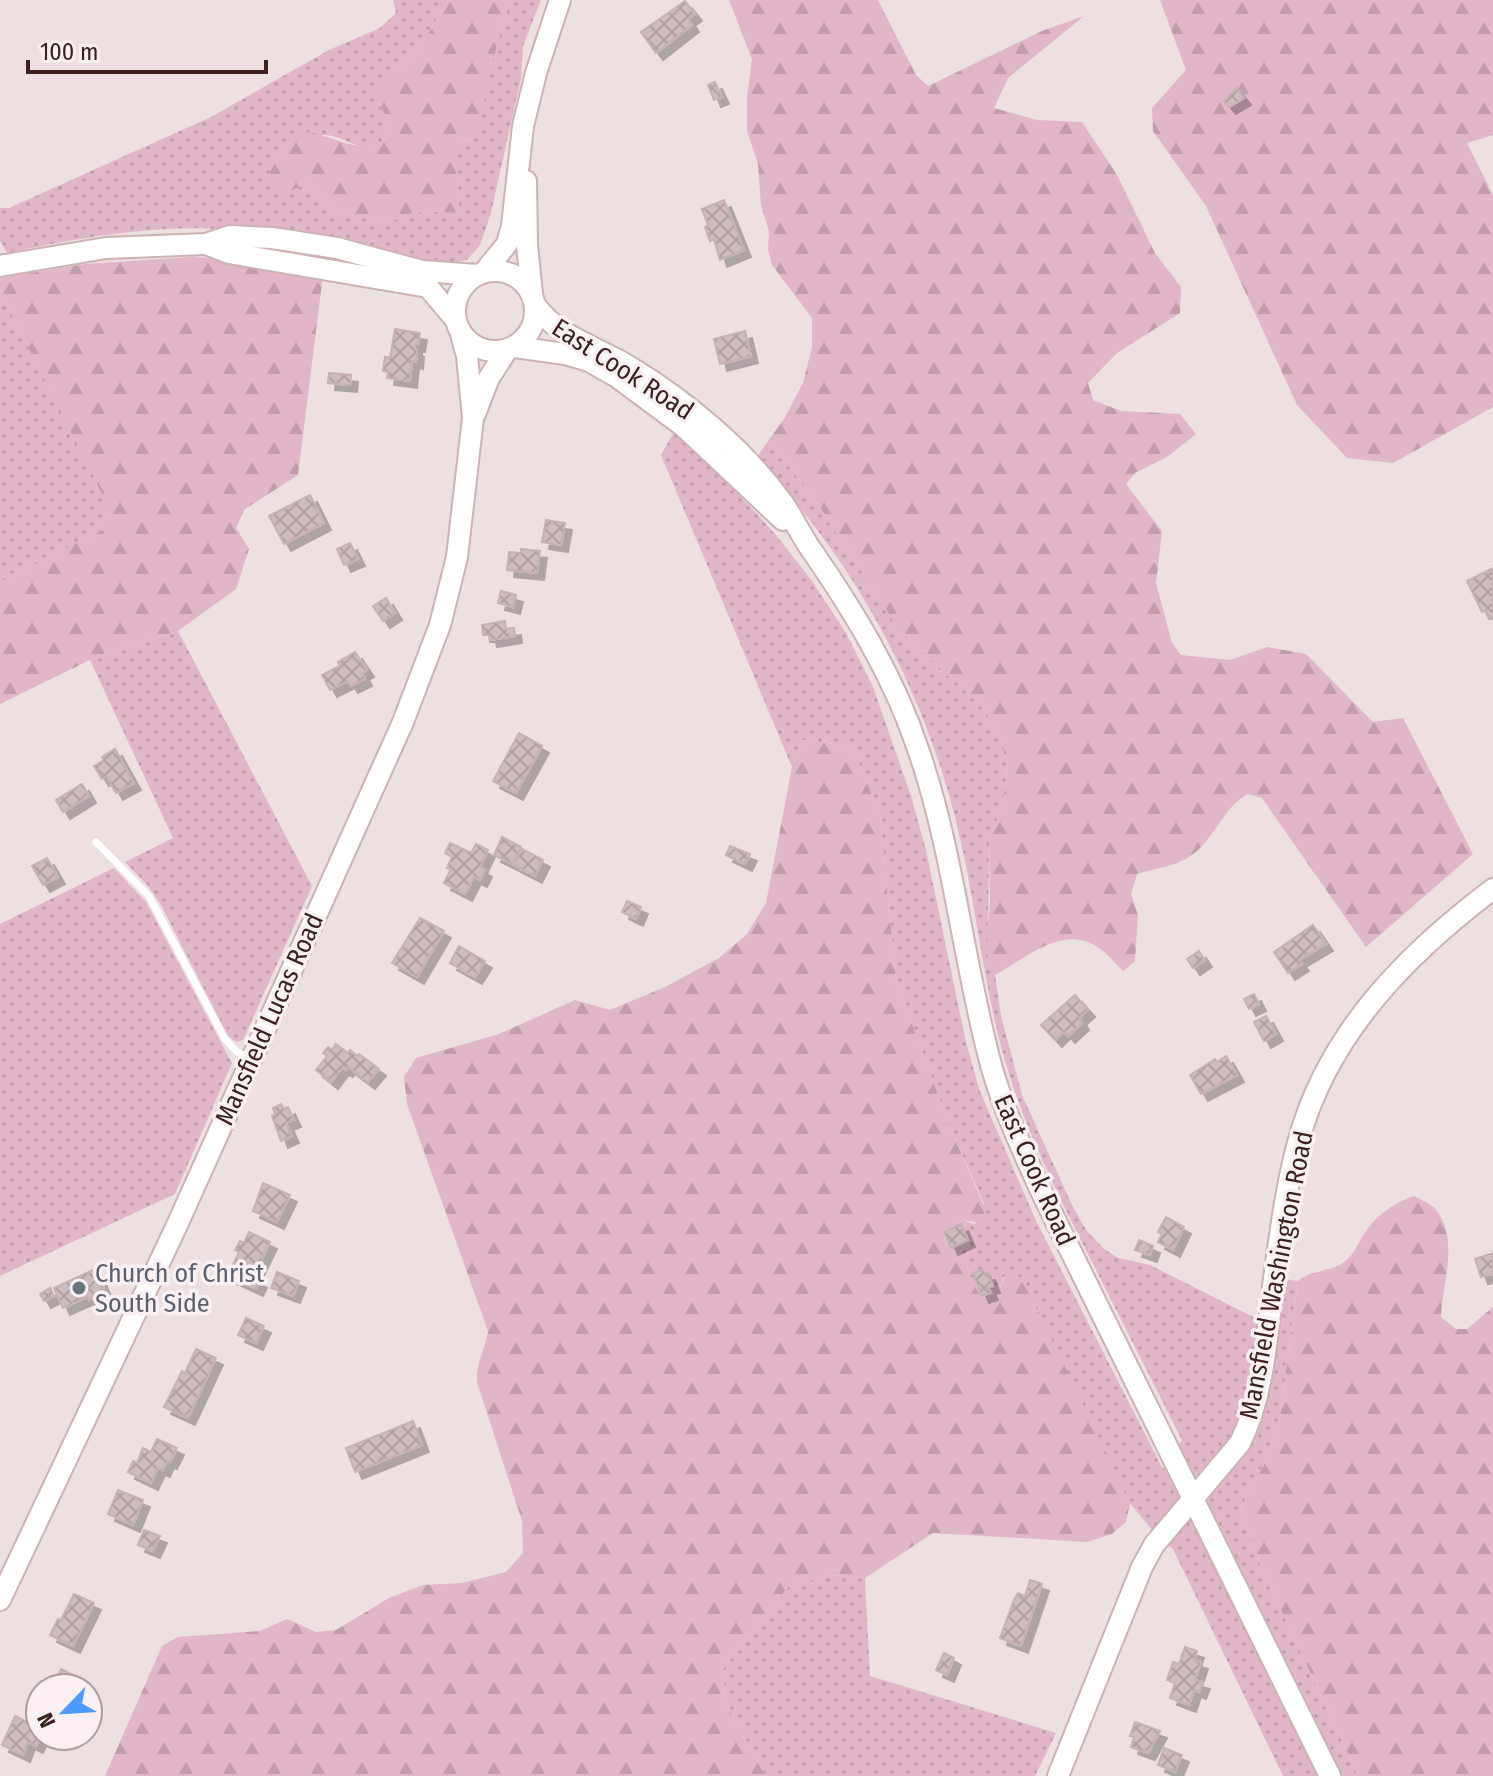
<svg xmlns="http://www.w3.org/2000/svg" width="1493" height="1776" font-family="'Fira Sans Condensed',sans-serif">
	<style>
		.grass { fill: url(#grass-dots) }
		.forest { fill: url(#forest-firs) }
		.building { fill: url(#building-cross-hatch); stroke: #c6b1b4; stroke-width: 2; filter: url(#shadow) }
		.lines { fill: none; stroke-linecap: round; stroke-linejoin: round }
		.secondary-casing { stroke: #cdb2b3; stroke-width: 24 }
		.lane { stroke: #fff; stroke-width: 7 }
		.secondary { stroke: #fff; stroke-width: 20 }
		.worship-dot { fill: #6b7280; stroke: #f8f0f2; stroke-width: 3 }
		.labels { text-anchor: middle; stroke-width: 7; stroke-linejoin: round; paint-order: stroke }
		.street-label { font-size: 26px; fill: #3e201f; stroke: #f8f0f2 }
		.worship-label { font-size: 26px; fill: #5b616d; stroke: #f8f0f2; text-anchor: start }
	</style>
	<defs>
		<pattern id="grass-dots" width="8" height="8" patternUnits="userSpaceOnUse" patternTransform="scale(2)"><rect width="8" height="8" fill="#e0b6c8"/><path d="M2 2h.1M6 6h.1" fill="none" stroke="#c19cab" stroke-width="1.8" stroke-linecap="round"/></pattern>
		<pattern id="forest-firs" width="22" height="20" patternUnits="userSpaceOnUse" patternTransform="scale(2)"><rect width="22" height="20" fill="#e0b6c8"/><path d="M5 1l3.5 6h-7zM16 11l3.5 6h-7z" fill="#c19cab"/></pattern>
		<pattern id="building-cross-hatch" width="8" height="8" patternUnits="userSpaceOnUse" patternTransform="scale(2)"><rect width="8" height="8" fill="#cdbcbe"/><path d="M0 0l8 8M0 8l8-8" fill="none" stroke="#b1a1a3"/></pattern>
		<filter id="shadow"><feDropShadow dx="7" dy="7" stdDeviation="0" flood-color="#0004"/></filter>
	</defs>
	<rect width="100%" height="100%" fill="#ece0e1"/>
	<g class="grass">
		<path d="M393,0H448L423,42L405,64L387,75L378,102L387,119L386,140C357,156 351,137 325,135C315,135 302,138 292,139L270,171L308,183L333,213L363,217L385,224L409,214L428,211L458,213C463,195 448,159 459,145C460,144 469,139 470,138L510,0H541L523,46L521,78L491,213L480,245L467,260L444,266C378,255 311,240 244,231C166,222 84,237 7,253L0,240V208H9L211,117L329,50L380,28L396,13Z"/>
		<path d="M0,291L107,502L103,530L0,582Z"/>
		<path d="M674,432L733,488L775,534L812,581L846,633L873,687L911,796L926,850L965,1038L979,1089L1036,1221L1163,1469L1182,1440C1152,1381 1122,1321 1092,1262C1061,1201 1030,1140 1009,1074C985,997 978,916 960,838C929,699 856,560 756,459L768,441L812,495L896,625L920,650L981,705L999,734L1008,767L1002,807L989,840L988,958L995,975L1001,1016L1022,1095L1071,1203L1086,1230L1104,1249L1118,1258L1150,1265L1259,1320L1284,1279L1298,1281L1279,1423L1266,1461L1240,1509L1260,1564L1358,1776H1342L1216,1518L1212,1559L1319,1776H1283L1173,1549L1153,1531L1130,1503L1004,1276L999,1290L988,1299H981L969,1276L967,1264L949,1249L942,1228L960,1220L975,1224L984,1203L951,1130L896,980L880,815L852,746L803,740L792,767L661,455Z"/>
		<path d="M178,631L312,886L243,1040L236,1042L228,1036L161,905L148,886L125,862L173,838L90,660Z"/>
		<path d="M114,868L146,902L232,1063L175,1194L0,1276V924Z"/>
		<path d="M830,1575L865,1578L870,1676L1056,1733L1035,1776H765L726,1704L722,1670L788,1587Z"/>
	</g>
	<g class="forest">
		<path d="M448,0H510L493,60L477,133C472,137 465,140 461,144C448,157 463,195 458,213L428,211L409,214L385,224L363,217L333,213L308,183C290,191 283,197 268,180L270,171L292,139L308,132C337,137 359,155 386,140L387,119L378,102L379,86L387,75L405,64L423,42Z"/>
		<path d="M729,0H878L916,75L928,86L1042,31L1084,16L1008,78L994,108L1037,120L1082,122L1117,175L1155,253L1181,287L1180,313L1117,353L1088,383L1093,400L1121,411L1180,414L1196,434L1167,457L1135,473L1126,484L1162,531L1156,583L1172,643L1181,655L1230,660L1267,647L1306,654L1373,722L1403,718L1473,854L1366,947L1262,798L1248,794C1225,806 1216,834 1197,851C1179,867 1158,867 1137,874L1131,894L1138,915L1135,961L1123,971C1115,963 1106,952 1096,946C1062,925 1024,959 995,975L988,958L987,935L990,903L989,840L1002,807L1008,767L999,734L981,705L920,650L896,625L812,495L768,441L784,419L803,383L812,347V318L772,265L768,249L769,231L761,205L758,164L747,131V97L752,59Z"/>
		<path d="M1160,0H1493V135L1467,143L1493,195V407L1393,463L1347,458L1297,405L1206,206L1153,131L1152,108L1186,70Z"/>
		<path d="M192,257L287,262L324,267L298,475L245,509L236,528L249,549L236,589L178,631L90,660L0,704V582L103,530L106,502L0,291V278L85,264Z"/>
		<path d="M803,740L852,746L880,815L896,980L951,1130L986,1210L981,1223L960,1220L943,1228C944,1250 957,1250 967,1264L969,1276L981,1298L988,1299L999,1290L1007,1272L1012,1271L1023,1279L1130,1503L1126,1522L1112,1534L1087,1542L933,1533L865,1578L830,1575L788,1587L722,1670L726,1704L765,1776H105L162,1646L178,1637L260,1631L287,1619L316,1632L336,1630L389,1598L423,1585L462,1583L506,1572L523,1553L522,1521L477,1382C476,1362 485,1350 488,1331L407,1104L404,1077L416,1058L499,1034L575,1000L610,1010L665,987L719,958L747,934L766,903L792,767Z"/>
		<path d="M1414,1196C1421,1200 1432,1204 1436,1210C1460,1240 1442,1283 1441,1317L1456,1329H1467L1493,1307V1776H1358L1260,1564L1240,1509L1266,1461L1279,1423L1298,1281C1312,1269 1335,1272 1348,1259C1354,1253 1358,1244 1362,1237C1375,1216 1391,1204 1414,1196Z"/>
	</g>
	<g class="building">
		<path d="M685,1L695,14L688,19L692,25L656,53L641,32Z"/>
		<path d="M715,82L722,97L714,100L708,85Z"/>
		<path d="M1236,88L1244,98L1229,107L1224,101Z"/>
		<path d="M724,200L744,250L720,260L714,239L710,241L705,227L708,225L702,209Z"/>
		<path d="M395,329L420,333L418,345H415V349L417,350L416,362L412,361L410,381L387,378L388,372L383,371L385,357L390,358Z"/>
		<path d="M745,331L751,356L720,364L714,339Z"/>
		<path d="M329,373L351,375L350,385L328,383Z"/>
		<path d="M310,495L324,523L284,544L269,516Z"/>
		<path d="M546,520L565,523L561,545L542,542Z"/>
		<path d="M350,543L358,559L344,565L337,549Z"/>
		<path d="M521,549L540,551L537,573L507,570L509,552L521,553Z"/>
		<path d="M1493,568V616L1489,618L1486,611L1482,612L1467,581Z"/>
		<path d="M501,591L516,595L513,607L498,603Z"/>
		<path d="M386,598L395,613L383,621L373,606Z"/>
		<path d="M505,621L506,629L514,628L515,636L490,640L489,635H483L482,625Z"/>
		<path d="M355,652L367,670L362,673L365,679L351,686L348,681L330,690L322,675L340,666L338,662Z"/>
		<path d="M519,733L542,746L516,793L493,781Z"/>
		<path d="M115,749L134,783L116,793L106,776L102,779L94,766L104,760L102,757Z"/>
		<path d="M82,784L89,796L63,812L56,800Z"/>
		<path d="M502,837L521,847L512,864L494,855Z"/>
		<path d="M450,843L471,853L476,844L488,850L480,867L485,870L480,880L474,877L465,894L444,883L451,869L447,868L452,857L445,853Z"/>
		<path d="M730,846L750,854L745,864L726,855Z"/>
		<path d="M522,849L543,860L535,876L514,865Z"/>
		<path d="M47,858L58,877L43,885L32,866Z"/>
		<path d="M627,901L641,907L636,919L622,912Z"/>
		<path d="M420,918L444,931L417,977L392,963Z"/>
		<path d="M1313,925L1326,944L1299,960L1302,964L1288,973L1274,952Z"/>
		<path d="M459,946L485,961L475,977L450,963Z"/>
		<path d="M1199,951L1205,960L1193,968L1187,959Z"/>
		<path d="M1254,994L1259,1004L1249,1009L1244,999Z"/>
		<path d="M1075,995L1088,1010L1079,1018L1082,1023L1068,1036L1064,1031L1055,1040L1041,1025Z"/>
		<path d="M1266,1016L1276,1034L1264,1041L1254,1022Z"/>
		<path d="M336,1044L348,1053L350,1050L357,1056L359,1054L379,1069L368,1082L348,1067L346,1070L342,1068L331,1082L316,1070L327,1056L323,1053L328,1047L332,1050Z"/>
		<path d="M1226,1056L1237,1075L1201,1094L1190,1075L1215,1059L1217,1062Z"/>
		<path d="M281,1104L284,1109L288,1107L294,1120L286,1123L292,1136L281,1141L272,1116L275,1114L273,1108Z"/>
		<path d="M263,1183L290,1195L277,1222L253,1211Z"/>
		<path d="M1166,1217L1184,1227L1173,1250L1158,1242L1162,1234L1158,1232Z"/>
		<path d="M961,1224L968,1240L951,1248L944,1232Z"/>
		<path d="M249,1232L270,1242L253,1277L260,1281L256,1289L228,1276L239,1252L235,1250L240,1241L244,1243Z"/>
		<path d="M1139,1240L1153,1246L1150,1255L1135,1250Z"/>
		<path d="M1493,1253V1274L1481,1277L1475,1259Z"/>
		<path d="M95,1269L104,1289L96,1293L97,1296L89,1300L87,1297L63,1308L54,1288Z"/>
		<path d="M983,1269L985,1274L988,1273L993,1286L988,1287L991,1293L982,1296L973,1273Z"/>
		<path d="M277,1272L299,1281L293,1296L271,1288Z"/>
		<path d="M50,1288L54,1296L44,1301L40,1294Z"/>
		<path d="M246,1318L264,1326L256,1343L238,1335Z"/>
		<path d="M196,1349L216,1358L188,1418L164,1407L182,1371L185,1373Z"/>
		<path d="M413,1421L422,1445L355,1472L346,1448Z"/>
		<path d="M157,1439L177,1448L170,1462L167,1461L163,1470L158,1468L151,1483L128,1472L133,1461L137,1463L143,1448L151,1452Z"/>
		<path d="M118,1490L143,1500L133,1525L108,1514Z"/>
		<path d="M144,1530L160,1536L153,1551L138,1545Z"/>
		<path d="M1030,1580L1042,1584L1021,1646L1000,1638L1014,1600L1018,1593L1025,1596Z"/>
		<path d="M74,1594L94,1603L73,1646L50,1635L58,1619L61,1620Z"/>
		<path d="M1185,1647L1197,1651L1194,1660L1201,1662L1195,1680L1203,1682L1199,1692L1194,1690L1189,1705L1170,1698L1175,1683L1167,1680L1173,1662L1179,1664Z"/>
		<path d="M944,1653L954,1658L947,1675L936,1670Z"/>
		<path d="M61,1669L85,1681L82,1688L53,1687Z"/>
		<path d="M15,1716L40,1728L41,1736L36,1746L28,1742L23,1755L2,1745Z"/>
		<path d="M1135,1722L1160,1731L1148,1753L1131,1747L1134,1737L1130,1736Z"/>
		<path d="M1164,1748L1182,1755L1175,1772L1158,1765Z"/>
	</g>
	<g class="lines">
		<defs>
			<g id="secondary">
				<path d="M526,181L527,246L532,293"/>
				<path d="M206,244L229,253L428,287L455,319"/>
				<path d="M0,266L106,248L206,244L230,236L272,238L337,248L422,271L477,275"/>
				<circle cx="495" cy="311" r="40"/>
				<path d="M484,272L507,244L512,226L523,126L536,73L560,0"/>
				<path d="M535,305C559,338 596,346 630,367C686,401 744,449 783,503C792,516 799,531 808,545C853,610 894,676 919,752C954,854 963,962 991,1065C1003,1108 1022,1149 1040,1189L1330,1776"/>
				<path d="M515,347L565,354L589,361L617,377L683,426L783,520"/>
				<path d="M475,414L489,378L507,350"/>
				<path d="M0,1600L178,1223L403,722L440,625L457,557L473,418L467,356L461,334"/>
				<path d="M1058,1776L1142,1567L1154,1545L1240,1443C1266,1390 1267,1328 1275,1271C1281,1227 1287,1182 1299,1139C1329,1032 1407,954 1493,889"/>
			</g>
		</defs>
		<use href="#secondary" class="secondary-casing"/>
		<path class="lane" d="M96,842L149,896L225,1039L236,1051L249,1058"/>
		<use href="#secondary" class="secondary"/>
	</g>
	<circle class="worship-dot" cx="79" cy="1288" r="8"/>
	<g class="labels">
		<g class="street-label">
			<text transform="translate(623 369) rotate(33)" y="9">East Cook Road</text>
			<text transform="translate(269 1019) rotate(-66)" y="9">Mansfield Lucas Road</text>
			<text transform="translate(1035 1170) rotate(66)" y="9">East Cook Road</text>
			<text transform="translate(1276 1275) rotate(-79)" y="9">Mansfield Washington Road</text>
		</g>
		<g class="worship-label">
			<text x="95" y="1282">Church of Christ<tspan x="95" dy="30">South Side</tspan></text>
		</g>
	</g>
	<g transform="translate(64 1712) rotate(245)"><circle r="38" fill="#f8f0f2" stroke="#ae9d9e" stroke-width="2"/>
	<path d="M0-6L14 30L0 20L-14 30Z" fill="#4b9bff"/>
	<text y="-12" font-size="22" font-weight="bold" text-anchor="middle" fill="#3e201f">N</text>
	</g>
	<path d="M28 60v12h238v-12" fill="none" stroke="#3e201f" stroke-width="4"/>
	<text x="40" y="60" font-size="24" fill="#3e201f" stroke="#f8f0f2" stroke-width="6" paint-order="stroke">100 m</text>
</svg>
